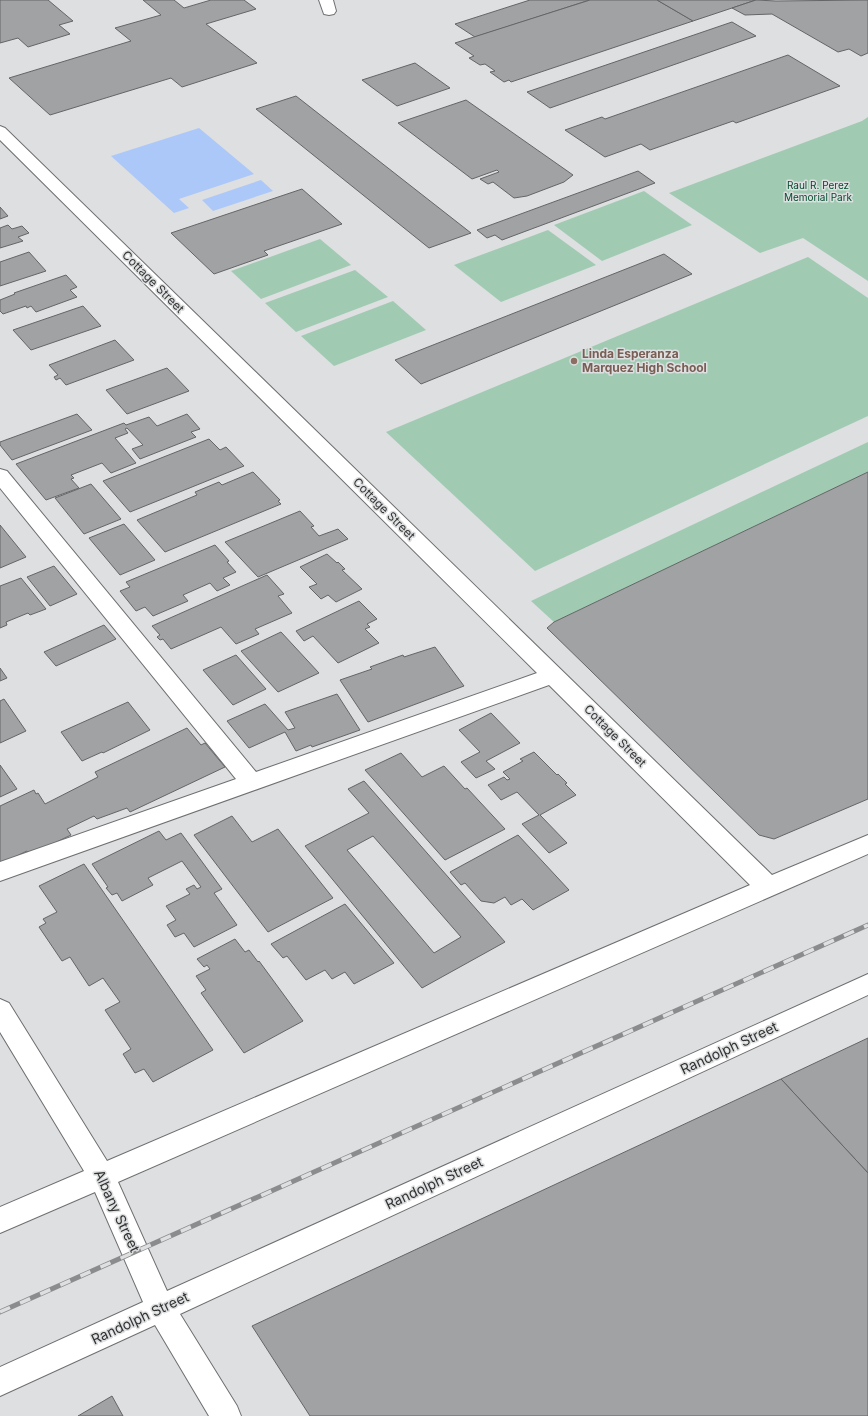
<svg xmlns="http://www.w3.org/2000/svg" width="868" height="1416" font-family="Inter,sans-serif">
	<style>
		.green { fill: #a0cbb2 }
		.water { fill: #acc8f9 }
		.building { fill: #a1a2a3; stroke: #646566; fill-rule: evenodd }
		.lines { fill: none; stroke-linecap: round; stroke-linejoin: round }
		.minor-casing { stroke: #6e6f70; stroke-width: 2 }
		.minor { fill: #fff; fill-rule: evenodd }
		.rail-casing { stroke: #8b8c8d; stroke-width: 5 }
		.rail { stroke: #dedfe0; stroke-width: 3.5; stroke-dasharray: 11; stroke-linecap: butt }
		.education-dot { fill: #8d6e63; stroke: #dedfe0; stroke-width: 1.5 }
		.labels { text-anchor: middle; stroke-width: 3; stroke-linejoin: round; paint-order: stroke }
		.far-park-label { font-size: 10px; fill: #004b2d; stroke: #dedfe0 }
		.street-label { font-size: 12px; fill: #323333; stroke: #dedfe0 }
		.education-label { font-size: 12px; font-weight: bold; fill: #785e54; stroke: #dedfe0; text-anchor: start }
		.near-street-label { font-size: 14px; fill: #323333; stroke: #dedfe0 }
	</style>
	<rect width="100%" height="100%" fill="#dedfe0"/>
	<g class="green">
		<path d="M868,117V281L803,238L760,253L669,193L862,121Z"/>
		<path d="M644,191L692,225L602,261L554,225Z"/>
		<path d="M548,230L596,265L501,302L454,265Z"/>
		<path d="M320,239L351,265L261,299L231,271Z"/>
		<path d="M808,257L868,298V416L535,571L386,432Z"/>
		<path d="M355,270L388,297L296,332L265,303Z"/>
		<path d="M393,301L426,330L334,366L301,336Z"/>
		<path d="M868,442V472L554,622L531,601Z"/>
	</g>
	<g class="water">
		<path d="M199,128L254,174L179,199L189,208L174,213L111,156Z"/>
		<path d="M261,180L273,191L213,211L202,200Z"/>
	</g>
	<g class="building">
		<path d="M0,0H48L73,21L59,25L70,34L28,47L18,38L0,43Z"/>
		<path d="M143,0H174L184,8L211,0H244L256,9L206,24L257,63L182,87L171,78L50,115L9,78L131,41L115,28L161,15Z"/>
		<path d="M530,0H590L475,37L455,24Z"/>
		<path d="M590,0H657L693,21L511,82L509,80L504,82L490,72L495,71L485,64L480,65L469,58L474,56L455,43Z"/>
		<path d="M657,0H756L693,21Z"/>
		<path d="M756,0L776,1L868,0V53L861,56L849,49L838,52L772,14L745,15L732,8Z"/>
		<path d="M732,22L756,36L550,108L527,92Z"/>
		<path d="M788,55L840,86L736,123L733,121L650,150L641,144L605,157L565,130L602,117L605,119Z"/>
		<path d="M415,63L450,88L397,106L362,80Z"/>
		<path d="M296,96L471,233L429,248L256,109Z"/>
		<path d="M466,100L573,175L564,182L527,196L514,198L493,182L488,184L480,179L499,172L497,170L472,179L398,123Z"/>
		<path d="M638,171L655,183L502,240L495,235L487,238L477,230Z"/>
		<path d="M302,189L342,224L264,251L268,255L214,274L171,233Z"/>
		<path d="M0,207L8,216L0,219Z"/>
		<path d="M8,225L12,229L22,226L29,233L18,237L23,241L0,248V228Z"/>
		<path d="M29,252L46,271L0,286V262Z"/>
		<path d="M664,254L692,274L421,384L395,360Z"/>
		<path d="M66,275L77,287L70,290L77,297L36,312L31,306L27,308L26,306L3,314L0,311V300L15,294L14,293Z"/>
		<path d="M83,306L101,326L31,350L13,330Z"/>
		<path d="M115,340L134,360L66,385L60,378L56,380L54,377L58,375L49,365Z"/>
		<path d="M167,368L189,391L127,414L106,390Z"/>
		<path d="M77,414L92,430L12,460L0,445V442Z"/>
		<path d="M187,414L200,429L191,432L196,437L140,459L132,449L143,445L127,428L125,429L128,433L115,438L136,463L111,473L102,463L71,475L74,478L71,479L79,488L46,500L16,464L124,423L126,425L149,417L157,426Z"/>
		<path d="M209,439L220,450L226,447L244,466L130,512L103,481Z"/>
		<path d="M253,472L280,500L278,501L281,504L165,552L137,520L197,495L195,492L219,482L222,485Z"/>
		<path d="M868,472V799L774,839L759,835L547,628L554,622Z"/>
		<path d="M91,484L121,519L84,534L55,498Z"/>
		<path d="M300,511L314,526L311,527L319,536L338,529L348,539L258,577L225,542Z"/>
		<path d="M124,524L155,560L120,575L89,538Z"/>
		<path d="M0,525L26,557L0,568Z"/>
		<path d="M215,545L229,561L227,562L236,572L223,578L230,585L217,591L210,583L183,595L188,601L153,616L145,607L136,611L120,591L130,587L126,582Z"/>
		<path d="M327,554L337,563L338,562L345,569L342,570L362,589L336,602L328,595L321,599L309,587L317,584L300,567Z"/>
		<path d="M54,566L77,594L50,606L27,577Z"/>
		<path d="M267,575L284,594L278,596L292,613L255,629L259,634L236,644L221,627L171,649L163,639L160,640L157,637L160,635L152,626Z"/>
		<path d="M21,578L46,609L30,615L28,613L6,622L7,625L0,628V586Z"/>
		<path d="M359,601L377,619L367,624L370,627L365,629L379,643L338,663L313,636L304,641L296,631Z"/>
		<path d="M104,625L116,639L56,666L44,652Z"/>
		<path d="M281,632L319,673L278,692L241,651Z"/>
		<path d="M435,647L464,686L368,722L340,680L372,669L370,667L403,655L404,657Z"/>
		<path d="M236,655L266,689L233,705L203,670Z"/>
		<path d="M0,668L7,678L0,681Z"/>
		<path d="M337,694L360,730L312,747L311,745L296,751L285,732L249,748L227,721L265,704L288,730L295,728L285,712Z"/>
		<path d="M4,699L26,731L0,743V701Z"/>
		<path d="M128,702L150,730L103,753L102,752L82,761L61,732Z"/>
		<path d="M491,713L520,743L486,761L495,769L476,778L461,762L480,752L459,730Z"/>
		<path d="M187,728L201,745L205,743L225,767L130,812L127,808L97,819L94,816L67,829L71,835L30,855L27,851L0,864V806L34,790L36,794L38,793L45,804L98,777L95,772Z"/>
		<path d="M534,752L557,775L558,774L567,783L565,784L576,795L540,815L567,843L549,853L522,824L539,815L517,792L501,800L488,785L504,777L507,780L510,779L503,772L523,761L520,759Z"/>
		<path d="M401,753L422,777L444,766L465,789L467,788L505,829L445,860L365,770Z"/>
		<path d="M0,765L17,789L0,797Z"/>
		<path d="M364,781L505,942L422,988L305,846L369,813L348,789ZM373,836L461,937L434,953L347,850Z"/>
		<path d="M232,816L252,842L278,829L333,898L268,932L194,835Z"/>
		<path d="M159,831L166,840L181,833L222,889L214,893L237,925L194,947L184,933L175,937L167,925L176,920L166,906L190,894L186,889L194,885L197,889L201,887L182,861L148,878L153,885L122,901L117,893L112,895L106,888L108,887L92,864Z"/>
		<path d="M518,835L569,890L533,910L522,899L511,905L505,897L494,903L481,901L465,883L461,885L450,872Z"/>
		<path d="M84,864L213,1050L153,1082L144,1069L135,1073L123,1054L131,1049L105,1010L120,1002L103,978L89,986L70,957L62,961L39,927L46,923L43,919L57,912L39,886Z"/>
		<path d="M345,904L394,963L354,984L345,972L332,979L325,970L306,980L287,956L283,958L271,944Z"/>
		<path d="M235,939L245,952L249,950L258,962L259,961L303,1021L244,1053L201,993L206,990L196,976L210,969L207,965L204,967L197,959Z"/>
		<path d="M868,1038V1173L781,1079Z"/>
		<path d="M781,1079L868,1173V1416H310L252,1326Z"/>
		<path d="M112,1396L123,1416H78Z"/>
	</g>
	<g class="lines">
		<defs>
			<g id="minor">
				<path d="M319,0H333L336,11L334,14L329,15L324,14Z"/>
				<path d="M0,126L5,128L772,875L868,835V854L118,1182L167,1291L868,974V995L180,1314L237,1406L241,1416H209L155,1325L0,1396V1367L143,1302L95,1192L0,1233V1207L84,1171L0,1032V999L9,1003L107,1161L750,885L549,685L0,881V862L236,779L0,488V469L7,471L256,772L537,673L0,140Z"/>
			</g>
		</defs>
		<use href="#minor" class="minor-casing"/>
		<use href="#minor" class="minor"/>
		<defs>
			<path id="rail" d="M0,1312L868,925"/>
		</defs>
		<use href="#rail" class="rail-casing"/>
		<use href="#rail" class="rail"/>
	</g>
	<circle class="education-dot" cx="574" cy="361" r="4"/>
	<g class="labels">
		<g class="far-park-label">
			<text x="818" y="189">Raul R. Perez<tspan x="818" dy="12">Memorial Park</tspan></text>
		</g>
		<g class="street-label">
			<text transform="translate(153 282) rotate(45)" y="4">Cottage Street</text>
			<text transform="translate(384 509) rotate(45)" y="4">Cottage Street</text>
			<text transform="translate(615 736) rotate(45)" y="4">Cottage Street</text>
		</g>
		<g class="education-label">
			<text x="582" y="358">Linda Esperanza<tspan x="582" dy="14">Marquez High School</tspan></text>
		</g>
		<g class="near-street-label">
			<text transform="translate(729 1048) rotate(-25)" y="5">Randolph Street</text>
			<text transform="translate(434 1183) rotate(-25)" y="5">Randolph Street</text>
			<text transform="translate(117 1211) rotate(65)" y="5">Albany Street</text>
			<text transform="translate(140 1318) rotate(-25)" y="5">Randolph Street</text>
		</g>
	</g>
</svg>
